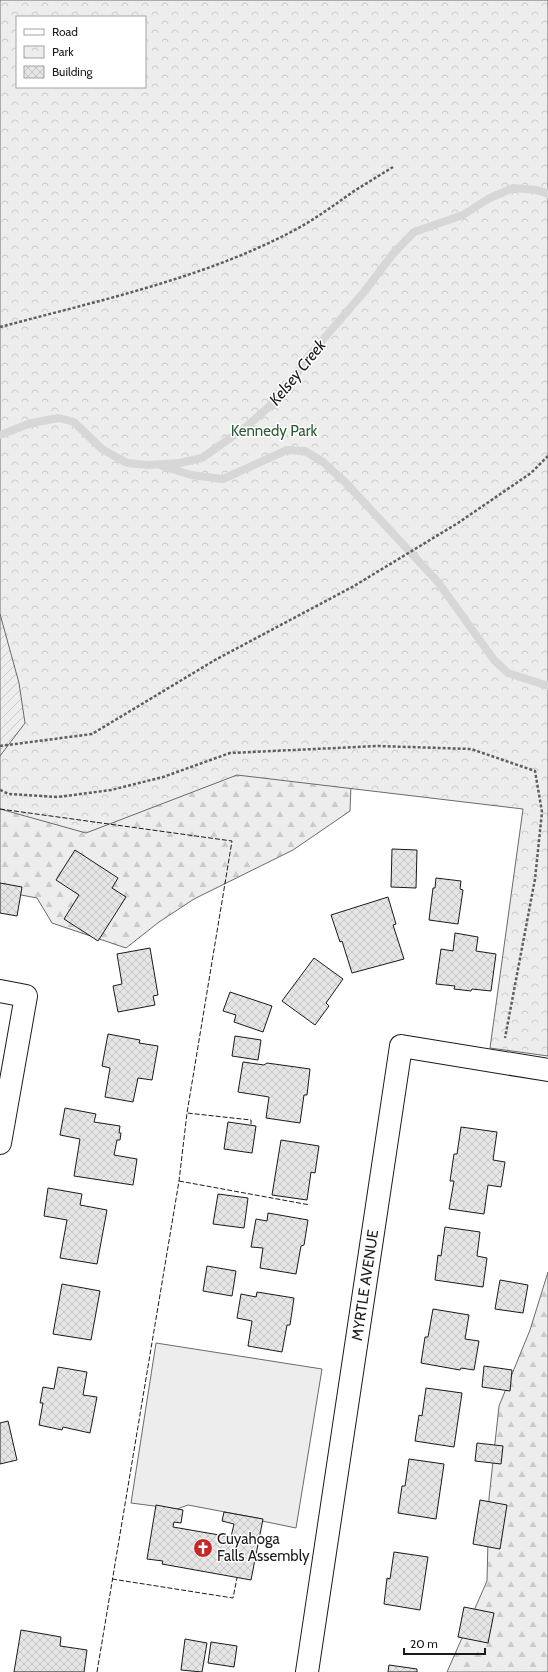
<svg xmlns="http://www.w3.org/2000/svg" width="548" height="1672" font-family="Cabin,sans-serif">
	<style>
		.built { fill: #ededed; stroke: #6a6a6a }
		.forest { fill: url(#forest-firs); stroke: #6a6a6a }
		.park { fill: url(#park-crowns); stroke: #6a6a6a; fill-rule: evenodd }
		.garden { fill: url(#garden-furrows); stroke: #6a6a6a }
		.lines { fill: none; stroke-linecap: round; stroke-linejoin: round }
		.stream { stroke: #d7d7d7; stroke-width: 8 }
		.building { fill: url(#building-cross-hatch); stroke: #1a1a1a }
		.minor-casing { stroke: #1a1a1a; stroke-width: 24 }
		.path { stroke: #5f5f5f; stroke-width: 2.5; stroke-dasharray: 3 2; stroke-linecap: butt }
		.minor { stroke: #fff; stroke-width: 22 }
		.fence { stroke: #1a1a1a; stroke-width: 1; stroke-dasharray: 5 2; stroke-linecap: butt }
		.labels { text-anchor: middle; stroke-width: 3; stroke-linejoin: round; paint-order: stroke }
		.park-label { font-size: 15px; fill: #2b5a34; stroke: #fff }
		.street-label { font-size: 15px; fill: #1a1a1a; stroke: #fff }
		.poi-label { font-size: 15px; fill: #1a1a1a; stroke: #fff; text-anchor: start }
		.water-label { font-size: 16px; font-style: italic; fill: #1a1a1a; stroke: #fff }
	</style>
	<defs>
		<pattern id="forest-firs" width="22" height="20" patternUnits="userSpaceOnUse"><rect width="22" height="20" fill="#ededed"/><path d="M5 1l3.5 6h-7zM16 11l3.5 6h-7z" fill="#cbcbcb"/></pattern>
		<pattern id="park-crowns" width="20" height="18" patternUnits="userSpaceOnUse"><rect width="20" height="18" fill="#ededed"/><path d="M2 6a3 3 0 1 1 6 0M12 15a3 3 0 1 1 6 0" fill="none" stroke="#cbcbcb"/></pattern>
		<pattern id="garden-furrows" width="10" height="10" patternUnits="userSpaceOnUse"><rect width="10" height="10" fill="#ededed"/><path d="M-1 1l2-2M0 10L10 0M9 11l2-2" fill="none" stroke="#cbcbcb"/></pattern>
		<pattern id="building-cross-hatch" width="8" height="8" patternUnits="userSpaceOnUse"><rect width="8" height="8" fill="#e6e6e6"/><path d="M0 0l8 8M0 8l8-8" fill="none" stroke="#c5c5c5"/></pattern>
	</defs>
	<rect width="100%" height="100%" fill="#fff"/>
	<path class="built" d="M156,1343L322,1369L296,1528L262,1521V1519L188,1505L177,1509L131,1503Z"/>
	<g class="forest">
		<path d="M0,404L353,732L350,811L293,850L194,899L159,922L126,948L52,923L37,898L0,891Z"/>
		<path d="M548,1272V1672H447L487,1581L489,1498L499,1406L530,1330Z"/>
	</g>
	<path class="park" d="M0,0H548V1056L490,1048L523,809L237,775L86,833L0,809ZM17,17H145V87H17Z"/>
	<path class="garden" d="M0,614L19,683L25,723L0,756Z"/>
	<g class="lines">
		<g class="stream">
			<path d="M0,435L31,423L59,418L74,422L102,449L127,463L148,465L180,463L202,458L246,427L281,396L308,357L364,292L392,255L414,232L463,215L488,199L513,188L537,190L548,194"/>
			<path d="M162,466L191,475L223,479L287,450L305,451L323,462L346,483L438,582L494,660L508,673L548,686"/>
		</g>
	</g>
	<g class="building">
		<path d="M392,849L417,850L416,888L391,887Z"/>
		<path d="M75,850L118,878L112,888L126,897L98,941L64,919L79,895L56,880Z"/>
		<path d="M436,878L461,881L460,889L463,890L458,924L429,920L433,888H435Z"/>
		<path d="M0,883L22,887L17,916L0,913Z"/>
		<path d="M388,897L396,924L393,925L404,959L352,973L342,941L340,942L331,915Z"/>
		<path d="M455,933L478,937L476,951L496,954L491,991L472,989L471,991L454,989L455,986L436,984L441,949L453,951Z"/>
		<path d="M150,948L158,995L153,996L155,1005L118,1012L113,986L122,984L117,954Z"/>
		<path d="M314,958L343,979L326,1003L329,1006L315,1025L282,1001Z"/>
		<path d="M230,992L272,1006L263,1032L234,1022L236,1015L223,1011Z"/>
		<path d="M108,1034L140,1040L139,1043L158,1046L152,1080L138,1078L133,1102L105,1097L110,1068L102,1066Z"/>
		<path d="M235,1036L261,1040L258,1060L232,1056Z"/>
		<path d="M243,1062L264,1065L267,1063L310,1069L307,1095H304L300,1123L266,1118L269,1097L238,1092Z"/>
		<path d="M65,1108L96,1114L94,1122L120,1126L119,1133H121L120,1140H117L114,1155L137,1159L133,1185L74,1176L80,1139L60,1135Z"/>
		<path d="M228,1122L256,1126L252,1153L224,1149Z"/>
		<path d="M461,1127L497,1132L493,1160L505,1162L501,1187L488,1185L484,1214L449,1209L454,1181H450L454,1154H457Z"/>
		<path d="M281,1140L319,1146L315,1173L311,1172L307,1200L272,1195Z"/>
		<path d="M48,1188L82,1194L80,1205L107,1210L97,1264L60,1258L67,1220L44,1216Z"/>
		<path d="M218,1194L248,1198L244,1228L213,1224Z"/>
		<path d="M268,1213L308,1220L304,1245L301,1246L296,1274L260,1268L263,1248L251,1247L256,1219L267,1221Z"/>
		<path d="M445,1227L480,1232L477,1256L487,1258L483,1287L435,1280L438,1255L441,1256Z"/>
		<path d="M207,1266L236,1271L232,1296L203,1291Z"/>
		<path d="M500,1280L528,1285L523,1313L495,1309Z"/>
		<path d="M62,1284L100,1291L91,1340L53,1334Z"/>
		<path d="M257,1292L294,1298L290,1325H287L282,1352L248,1346L252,1321L237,1318L241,1294L256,1297Z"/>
		<path d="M433,1309L469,1315L465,1339L479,1341L474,1370L461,1368L460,1370L421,1363L425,1337H428Z"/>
		<path d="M484,1366L512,1370L510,1391L482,1387Z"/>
		<path d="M58,1367L87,1372L83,1395L97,1397L90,1433L63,1427L62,1430L39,1425L43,1403H40L43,1387L54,1389Z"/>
		<path d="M426,1388L462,1393L454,1447L415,1441L419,1415L422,1416Z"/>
		<path d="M8,1421L17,1460L0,1464V1423Z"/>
		<path d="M477,1443L503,1446L501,1464L475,1461Z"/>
		<path d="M409,1459L444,1464L436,1519L398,1513L402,1486H405Z"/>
		<path d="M480,1500L507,1505L500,1549L473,1544Z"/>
		<path d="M156,1505L183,1510L181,1523L174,1522L173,1527L231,1537L234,1524L222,1521L224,1512L263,1519L251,1580L162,1564L163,1561L147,1559Z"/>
		<path d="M394,1552L428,1557L420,1610L384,1604L387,1578L390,1579Z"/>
		<path d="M464,1607L494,1613L488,1643L458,1637Z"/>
		<path d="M21,1630L61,1637L60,1646L87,1650L84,1672H14Z"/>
		<path d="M185,1639L207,1643L202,1672L181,1670Z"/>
		<path d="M211,1642L237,1646L234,1667L208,1663Z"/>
		<path d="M389,1665L417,1669V1672H388Z"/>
	</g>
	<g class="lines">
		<defs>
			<g id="minor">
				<path d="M0,991L26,996L0,1143"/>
				<path id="s1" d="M307,1672L401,1046L548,1070"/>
			</g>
		</defs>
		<use href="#minor" class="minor-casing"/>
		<g class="path">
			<path d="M0,327C97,301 201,279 291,232C314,220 333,206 354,191C367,183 380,175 393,167"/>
			<path d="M0,746L92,734L215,660L354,586L458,523L531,473L548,456"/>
			<path d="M0,790L9,794L58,797L111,790L163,777L230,753L378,746L471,749L535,771L542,812L535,879L505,1038"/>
		</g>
		<use href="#minor" class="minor"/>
		<g class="fence">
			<path d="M0,809L232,841L187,1113"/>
			<path d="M179,1181L310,1205"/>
			<path d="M112,1579L233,1598L237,1578"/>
			<path d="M97,1672L179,1181L187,1113L251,1120V1126"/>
		</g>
	</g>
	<defs>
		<symbol id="church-disc" viewBox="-11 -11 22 22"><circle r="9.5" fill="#c62828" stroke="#fff"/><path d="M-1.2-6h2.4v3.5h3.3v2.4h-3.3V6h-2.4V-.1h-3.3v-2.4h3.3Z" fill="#fff"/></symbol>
	</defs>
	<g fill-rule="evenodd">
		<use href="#church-disc" x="192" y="1537" width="22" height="22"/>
	</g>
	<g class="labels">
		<g class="park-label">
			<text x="274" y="436">Kennedy Park</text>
		</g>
		<g class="street-label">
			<text dy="5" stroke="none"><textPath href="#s1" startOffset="391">MYRTLE AVENUE</textPath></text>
		</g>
		<g class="poi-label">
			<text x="217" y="1544">Cuyahoga<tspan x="217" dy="17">Falls Assembly</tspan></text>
		</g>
		<g class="water-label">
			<text transform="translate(297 372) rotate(-51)" y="6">Kelsey Creek</text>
		</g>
	</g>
	<rect x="16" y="16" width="130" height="72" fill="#ffffff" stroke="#a3a3a3"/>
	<rect x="24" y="29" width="20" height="6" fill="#ffffff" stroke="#a3a3a3"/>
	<text x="52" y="36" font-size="12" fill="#1a1a1a">Road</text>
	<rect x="24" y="46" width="20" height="12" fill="url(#park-crowns)" stroke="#a3a3a3"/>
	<text x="52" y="56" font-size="12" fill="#1a1a1a">Park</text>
	<rect x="24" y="66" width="20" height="12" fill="url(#building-cross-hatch)" stroke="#a3a3a3"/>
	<text x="52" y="76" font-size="12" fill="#1a1a1a">Building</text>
	<path d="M404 1648v6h81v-6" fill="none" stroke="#1a1a1a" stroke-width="2"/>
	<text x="410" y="1648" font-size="12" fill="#1a1a1a" stroke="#ffffff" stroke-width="3" paint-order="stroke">20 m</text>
</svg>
